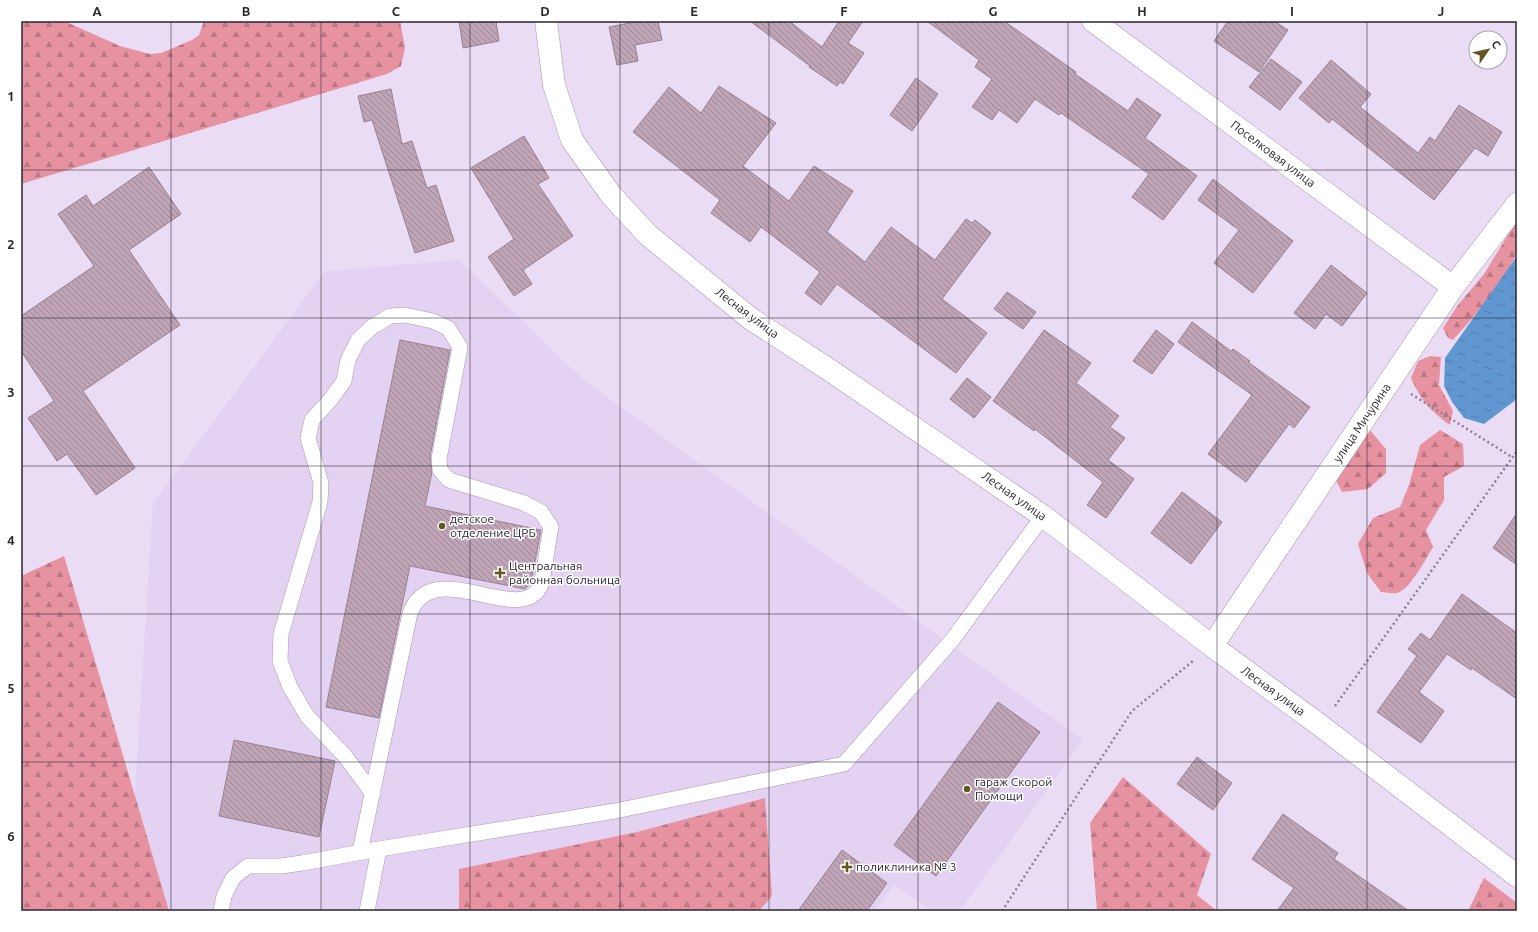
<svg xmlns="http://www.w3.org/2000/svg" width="1538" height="932" font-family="Ubuntu,sans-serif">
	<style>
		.built { fill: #e4d2f2 }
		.forest { fill: url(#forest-firs) }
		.water { fill: url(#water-ripples) }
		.building { fill: url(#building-back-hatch); stroke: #998191 }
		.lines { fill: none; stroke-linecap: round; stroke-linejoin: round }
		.service-casing { stroke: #a699b0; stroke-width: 16 }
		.minor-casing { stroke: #a699b0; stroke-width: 23 }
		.path { stroke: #8a8192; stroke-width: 2.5; stroke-dasharray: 2 3; stroke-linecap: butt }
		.service { stroke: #fff; stroke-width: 15 }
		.minor { stroke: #fff; stroke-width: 22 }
		.grid { fill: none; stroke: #2b2630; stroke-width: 1; stroke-opacity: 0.55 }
		.poi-dot { fill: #625622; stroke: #fff; stroke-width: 1.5 }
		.labels { text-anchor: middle; stroke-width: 3; stroke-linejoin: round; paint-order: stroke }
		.street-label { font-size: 12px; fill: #2b2630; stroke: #fff }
		.poi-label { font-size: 12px; fill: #2b2630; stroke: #fff; text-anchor: start }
		.neatline { fill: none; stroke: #2b2630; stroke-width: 1.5 }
		.grid-label { font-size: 13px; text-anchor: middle; font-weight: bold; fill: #2b2630 }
	</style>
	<defs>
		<pattern id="forest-firs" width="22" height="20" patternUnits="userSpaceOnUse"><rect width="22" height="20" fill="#e792a0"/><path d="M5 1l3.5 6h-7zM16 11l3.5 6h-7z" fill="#bb7783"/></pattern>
		<pattern id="water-ripples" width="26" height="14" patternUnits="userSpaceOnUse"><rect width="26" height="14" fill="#6197d1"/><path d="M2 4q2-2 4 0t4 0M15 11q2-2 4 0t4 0" fill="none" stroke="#507baa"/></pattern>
		<pattern id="building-back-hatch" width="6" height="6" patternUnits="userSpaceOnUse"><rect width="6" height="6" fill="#bfa5b6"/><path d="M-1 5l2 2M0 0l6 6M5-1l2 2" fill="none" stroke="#9b8694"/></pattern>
	</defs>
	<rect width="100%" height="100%" fill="#eadcf5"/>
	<path class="built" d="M459,260L585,381L1083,740L960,911H932L894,885L875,911H123L130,871L153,503L325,271Z"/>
	<g class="forest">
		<path d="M21,21H64L120,46L150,54L161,53L192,40L199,35L204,21H400L405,48L401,66L387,74L21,184Z"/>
		<path d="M1517,220C1517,230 1518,241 1517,250C1514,271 1468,324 1453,340L1448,338L1443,328L1458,305L1484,274Z"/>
		<path d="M1430,356L1441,357L1439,385L1453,411L1450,425C1430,411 1421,400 1411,378L1418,361Z"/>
		<path d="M1369,429L1386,449V473L1368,489L1342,492L1333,475Z"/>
		<path d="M1440,430L1463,444L1464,466L1444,477V500L1426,530L1433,547C1427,557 1409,591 1397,593C1392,594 1386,592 1381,592L1367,573L1358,544L1373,518L1400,507L1409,485L1420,445Z"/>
		<path d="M64,556L169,911H21V576Z"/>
		<path d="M1123,777L1211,854L1197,895L1217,911H1097L1090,823Z"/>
		<path d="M765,798L772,896L759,911H459V869L637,832Z"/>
		<path d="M1484,878L1517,903V911H1468Z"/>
	</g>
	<path class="water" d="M1517,256V399L1484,424L1464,418L1452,402L1444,386L1445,358Z"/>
	<g class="building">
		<path d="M459,21H496L499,41L463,48Z"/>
		<path d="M640,21H658L662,40L635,45L638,61L617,65L609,27Z"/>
		<path d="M750,21H789L822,47L839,21H863L848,43L864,53L843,84L840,82L837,86L809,67L810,66Z"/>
		<path d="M927,21H1004L1076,72L1075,74L1128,111L1137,98L1161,115L1145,138L1197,176L1163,220L1132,197L1149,174L1061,113L1059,115L1035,99L1017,123L999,110L992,120L972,107L992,79L975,67L979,60Z"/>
		<path d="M1228,21H1274L1288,30L1259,72L1214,41Z"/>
		<path d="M1271,59L1302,82L1280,110L1249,87Z"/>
		<path d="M1331,60L1371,94L1360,107L1418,153L1430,137L1435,141L1459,105L1502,132L1488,156L1475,148L1434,200L1332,119L1329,123L1299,98Z"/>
		<path d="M916,78L938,94L912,131L890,115Z"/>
		<path d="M719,86L776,123L743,166L789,201L814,166L853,191L827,232L865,262L891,227L935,260L966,219L972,223L975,220L991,233L942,299L987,333L956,373L837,284L821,305L805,293L820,272L761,227L750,242L711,213L720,200L633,132L669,87L701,113Z"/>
		<path d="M391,89L402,144L412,141L427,188L436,185L454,241L415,253L372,120L364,122L358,96Z"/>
		<path d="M524,136L549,178L538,184L573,236L523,270L532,284L514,296L488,257L514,239L471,168Z"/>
		<path d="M149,167L181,214L129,250L180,325L83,391L135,468L96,495L67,454L57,461L28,418L54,401L21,351V316L94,266L58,214L86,195L93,206Z"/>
		<path d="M1213,179L1293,241L1253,293L1214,263L1239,230L1198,200Z"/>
		<path d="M1331,265L1367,293L1342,326L1326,314L1315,329L1294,313Z"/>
		<path d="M1007,292L1036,312L1023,329L994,309Z"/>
		<path d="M1192,322L1231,351L1233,349L1250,361L1248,362L1310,407L1294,428L1289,424L1246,482L1208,454L1252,395L1178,342Z"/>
		<path d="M1044,330L1091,363L1076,383L1119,416L1110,427L1125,438L1108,460L1134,479L1106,518L1087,505L1103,482L1035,429L1034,431L993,401Z"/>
		<path d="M1156,330L1174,344L1152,374L1133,361Z"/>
		<path d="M400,340L450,350L430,457L432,472L425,506L541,530L531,583L525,589L410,566L379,718L326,707Z"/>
		<path d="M967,378L991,397L974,418L950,399Z"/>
		<path d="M1182,492L1222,522L1191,564L1151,533Z"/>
		<path d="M1517,513V565L1493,548Z"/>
		<path d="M1462,594L1517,633V699L1472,668L1471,670L1447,654L1419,692L1444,711L1421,743L1377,712L1417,656L1408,649L1421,633L1430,640Z"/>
		<path d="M998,702L1040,732L936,876L894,845Z"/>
		<path d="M234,740L335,761L319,837L219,816Z"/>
		<path d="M1197,757L1232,783L1213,810L1177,784Z"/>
		<path d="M1283,814L1338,853L1334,859L1409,911H1277L1294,888L1252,859Z"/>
		<path d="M842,850L887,883L867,911H798Z"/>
	</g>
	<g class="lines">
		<defs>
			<g id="service">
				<path d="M360,852L410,613C433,554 518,627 540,587C544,579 548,539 551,527L541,512L524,503L449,480L440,470L439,459L460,347L448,328L433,321L405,315L390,316L372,327L358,340L348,360L344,381L331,399L312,420L308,438L321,483L320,502L281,634L280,661L290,687L307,716L345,756L373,794"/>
				<path d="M221,911L224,896L233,878L248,866H281L302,863L379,849L615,811L844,764L953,639L1043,516"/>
				<path d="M367,911L379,849"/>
			</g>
			<g id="minor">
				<path d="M546,21L554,85L572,140L611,195L648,235L751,319L828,369L1043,516L1212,646L1321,726L1517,876"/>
				<path d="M1093,21L1453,287"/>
				<path d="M1212,646L1453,287L1517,204"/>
			</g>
		</defs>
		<use href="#service" class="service-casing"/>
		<use href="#minor" class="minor-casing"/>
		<g class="path">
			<path d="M1411,394L1512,457"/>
			<path d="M1335,706L1517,451"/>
			<path d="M1002,911L1132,711L1193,661"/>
		</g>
		<use href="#service" class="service"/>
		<use href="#minor" class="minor"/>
	</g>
	<path class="grid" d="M171,21V911M321,21V911M470,21V911M620,21V911M769,21V911M918,21V911M1068,21V911M1217,21V911M1367,21V911M21,170H1517M21,318H1517M21,466H1517M21,614H1517M21,762H1517"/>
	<g class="poi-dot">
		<circle cx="442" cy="526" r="4"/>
		<path d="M498 567h4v4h4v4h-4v4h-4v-4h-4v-4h4z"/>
		<circle cx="967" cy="789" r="4"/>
		<path d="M845 861h4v4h4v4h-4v4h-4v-4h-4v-4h4z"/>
	</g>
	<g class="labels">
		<g class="street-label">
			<text transform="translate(1273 154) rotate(37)" y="4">Поселковая улица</text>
			<text transform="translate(747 313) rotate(37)" y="4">Лесная улица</text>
			<text transform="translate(1362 423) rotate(-56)" y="4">улица Мичурина</text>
			<text transform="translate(1014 496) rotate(35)" y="4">Лесная улица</text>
			<text transform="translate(1273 691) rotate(36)" y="4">Лесная улица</text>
		</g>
		<g class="poi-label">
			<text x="450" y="523">детское<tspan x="450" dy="14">отделение ЦРБ</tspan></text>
			<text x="509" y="570">Центральная<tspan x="509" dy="14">районная больница</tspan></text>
			<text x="975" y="786">гараж Скорой<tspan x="975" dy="14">Помощи</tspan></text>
			<text x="856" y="871">поликлиника № 3</text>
		</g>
	</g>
	<rect width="1538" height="932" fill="none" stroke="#ffffff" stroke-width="44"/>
	<g transform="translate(1488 50) rotate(56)"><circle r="19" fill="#ffffff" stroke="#aaa8ac"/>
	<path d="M0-3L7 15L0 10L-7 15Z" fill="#625622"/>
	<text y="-6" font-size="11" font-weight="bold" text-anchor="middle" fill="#2b2630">С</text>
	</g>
	<rect x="22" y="22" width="1494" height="888" class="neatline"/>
	<g class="grid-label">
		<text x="97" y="16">A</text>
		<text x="246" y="16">B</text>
		<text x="396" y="16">C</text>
		<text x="545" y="16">D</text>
		<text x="694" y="16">E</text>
		<text x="844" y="16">F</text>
		<text x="993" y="16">G</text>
		<text x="1142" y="16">H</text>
		<text x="1292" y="16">I</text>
		<text x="1441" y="16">J</text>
		<text x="11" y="101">1</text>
		<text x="11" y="249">2</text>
		<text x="11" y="397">3</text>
		<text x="11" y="545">4</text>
		<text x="11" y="693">5</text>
		<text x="11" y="841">6</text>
	</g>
</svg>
